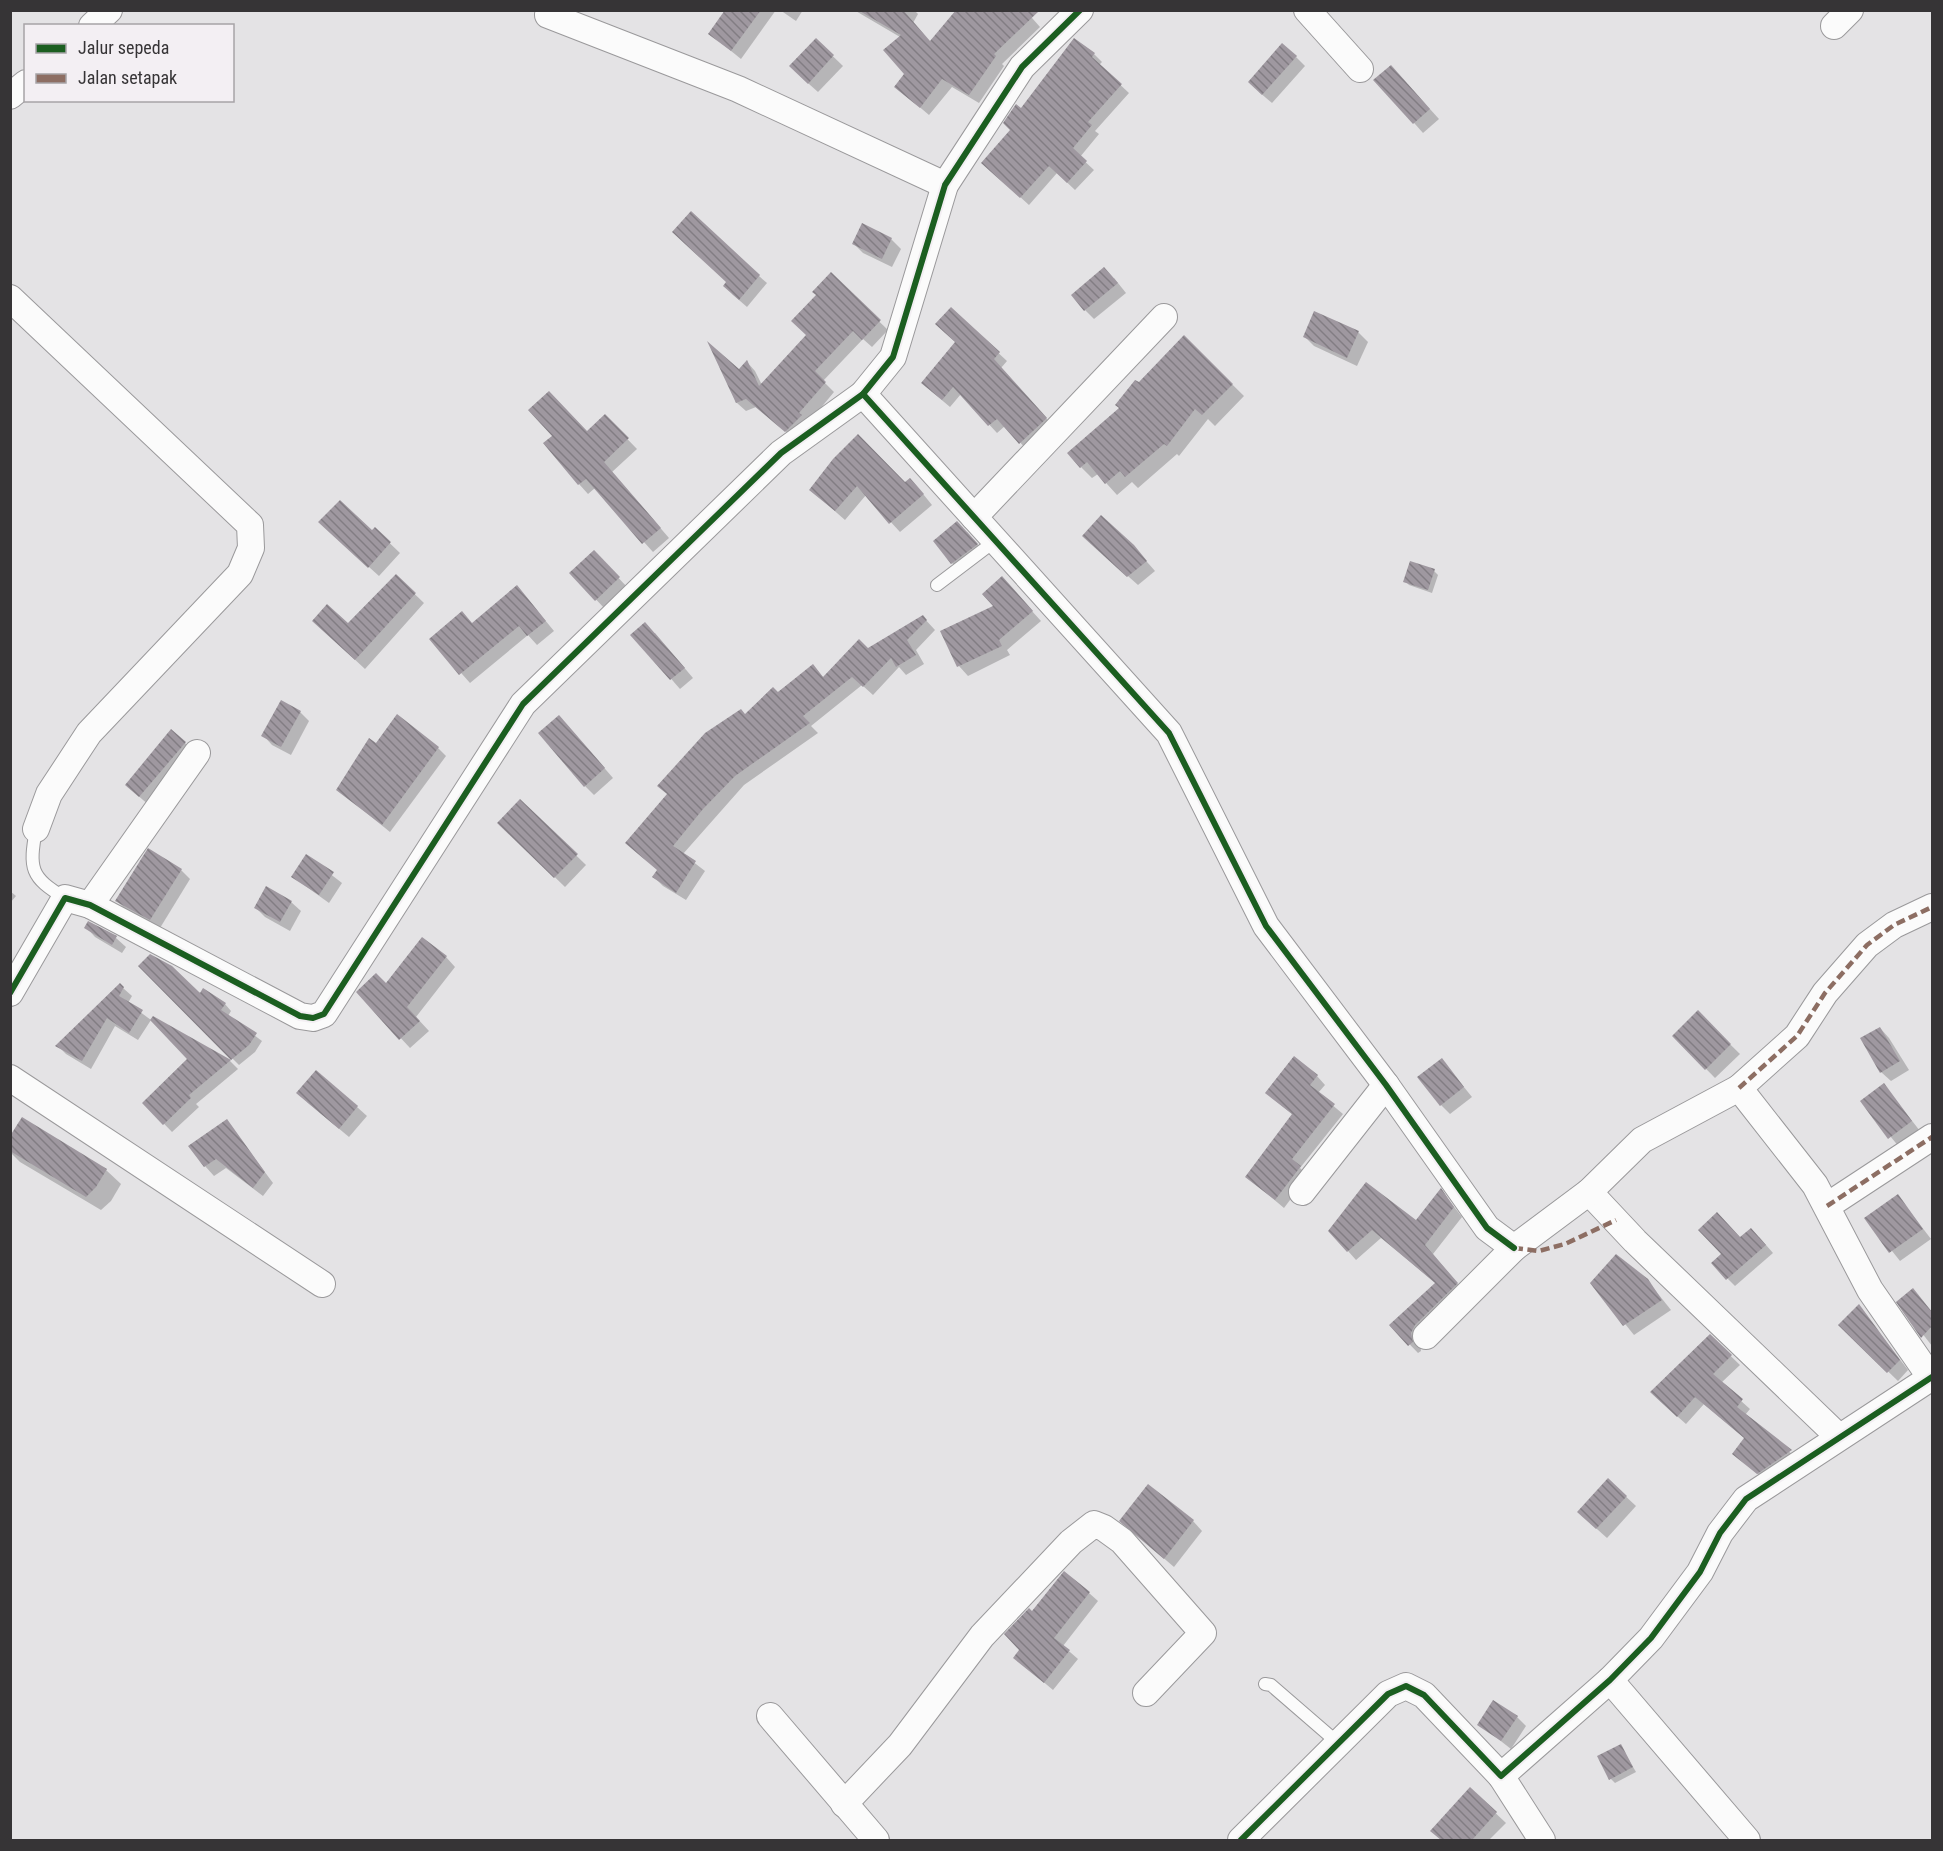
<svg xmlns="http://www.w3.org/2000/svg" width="1943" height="1851" font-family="'Roboto Condensed',sans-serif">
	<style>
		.shadow { fill: #0003 }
		.building { fill: url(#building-back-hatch) }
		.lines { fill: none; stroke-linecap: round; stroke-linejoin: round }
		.service-casing { stroke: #9a999b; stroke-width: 14 }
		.minor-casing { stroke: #9a999b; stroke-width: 28 }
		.service { stroke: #fbfbfb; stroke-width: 12 }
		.minor { stroke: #fbfbfb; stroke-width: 26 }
		.quiet { stroke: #8d6e63; stroke-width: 4.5; stroke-dasharray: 9 4.5; stroke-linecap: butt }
		.cycleway-casing { stroke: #f3eff3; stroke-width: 10 }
		.cycleway { stroke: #1b5e20; stroke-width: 6 }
	</style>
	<defs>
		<pattern id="building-back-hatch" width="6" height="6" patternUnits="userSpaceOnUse" patternTransform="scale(1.5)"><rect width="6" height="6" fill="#9f98a0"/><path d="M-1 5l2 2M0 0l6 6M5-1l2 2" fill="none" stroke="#827d83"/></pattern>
	</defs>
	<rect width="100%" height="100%" fill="#e4e3e5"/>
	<g class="shadow">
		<path d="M727,10H776L741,59L710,34Z"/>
		<path d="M780,10H803L796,21Z"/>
		<path d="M854,10H914L918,14L913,23L931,43L1025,10L1040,27L1002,64L1004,66L979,103L952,87L929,115L896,87L906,74L900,37Z"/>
		<path d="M816,40L843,66L818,92L800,76Z"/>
		<path d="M1094,54L1102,62L1099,65L1129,93L1095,131L1099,134L1080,157L1094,170L1075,190L1057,173L1029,205L991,171L1021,111Z"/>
		<path d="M1296,57L1305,66L1272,103L1259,92Z"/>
		<path d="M1400,76L1439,119L1423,133L1376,80Z"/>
		<path d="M868,228L891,239L901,249L892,267L863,253L854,244Z"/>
		<path d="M759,276L767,283L747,307L732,294L728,282Z"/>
		<path d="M834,278L888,330L872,347L863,339L823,381L834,392L795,439L756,407L746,411L737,403L739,371L747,362L755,371L762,385L807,335Z"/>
		<path d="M1114,278L1126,293L1094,319L1085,310Z"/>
		<path d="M951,309L1007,361L1001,368L1054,427L1028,451L1005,426L997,433L961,394L950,407L931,391L957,342Z"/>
		<path d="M1315,313L1359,333L1368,342L1357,366L1314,346L1305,337Z"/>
		<path d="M1185,338L1244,396L1215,426L1208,419L1179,456L1177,454L1138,488L1132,482L1117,495L1098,474L1092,478L1081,467L1139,384Z"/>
		<path d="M605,416L637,449L612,472L669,538L653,552L595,488L588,494L579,484L587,432Z"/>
		<path d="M834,460L919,489L932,505L900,532L866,495L845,520L821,499Z"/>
		<path d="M375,529L400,553L379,576L330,532L372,533Z"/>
		<path d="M967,532L986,554L961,572L952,563Z"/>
		<path d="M1093,545L1133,546L1155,571L1138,585Z"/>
		<path d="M594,552L628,588L606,610L571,573Z"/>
		<path d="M1434,571L1438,575L1432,593L1409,585L1405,581Z"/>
		<path d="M396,576L424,603L365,669L323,630L348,625Z"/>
		<path d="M1011,588L1041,621L1007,650L1010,655L968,676L959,666L995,607Z"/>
		<path d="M526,597L554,631L537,645L528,635L470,683L431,639L473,625Z"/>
		<path d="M923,617L935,630L916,650L924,664L906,675L899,667L873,695L862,685L811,726L818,733L744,785L683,854L705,871L686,900L663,886L654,877L746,716L813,666L824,678Z"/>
		<path d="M655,633L693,678L680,689L633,635Z"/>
		<path d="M300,712L309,721L291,755L272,745L263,735Z"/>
		<path d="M568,726L613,778L594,795L585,786Z"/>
		<path d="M185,743L194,752L149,805L136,794Z"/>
		<path d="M376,745L438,748L446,756L390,832L338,790Z"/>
		<path d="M520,801L586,865L565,887L499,823Z"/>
		<path d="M307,856L342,883L329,903L293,877Z"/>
		<path d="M181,870L190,879L160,928L126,910L117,901Z"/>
		<path d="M10,891L16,896L10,903Z"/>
		<path d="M291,902L301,911L290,931L265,917L256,908Z"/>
		<path d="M88,923L116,938L126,947L122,953L95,937L86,927Z"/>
		<path d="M446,957L455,967L416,1017L429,1031L410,1048L358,992L386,985Z"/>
		<path d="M140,966L225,1004L231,1011L228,1016L262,1041L255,1052L239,1065Z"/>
		<path d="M123,988L132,996L128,1003L151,1020L138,1040L115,1026L91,1069L66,1054L58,1046Z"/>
		<path d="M1698,1013L1740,1054L1715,1078L1674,1036Z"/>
		<path d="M154,1018L230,1061L238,1069L196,1104L199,1107L172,1132L144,1103L189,1059Z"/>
		<path d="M1880,1028L1889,1038L1909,1070L1891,1081L1881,1072Z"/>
		<path d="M1442,1060L1472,1097L1450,1114L1441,1105Z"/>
		<path d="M1317,1076L1325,1085L1318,1093L1343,1114L1300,1168L1308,1176L1284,1208L1247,1177L1293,1115L1276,1101Z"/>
		<path d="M1884,1085L1920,1131L1899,1147L1862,1101Z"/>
		<path d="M307,1102L357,1107L367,1116L349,1137Z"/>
		<path d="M227,1121L273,1183L263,1196L226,1168L214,1176L205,1166Z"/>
		<path d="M10,1139L106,1170L121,1184L111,1201L101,1210L20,1162L10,1152Z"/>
		<path d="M1367,1184L1416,1222L1441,1190L1462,1217L1433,1254L1465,1293L1420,1342L1421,1351L1418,1353L1391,1325L1437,1284L1381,1238L1356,1260L1348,1251Z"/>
		<path d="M1898,1196L1931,1239L1900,1261L1866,1218Z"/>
		<path d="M1759,1237L1773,1253L1735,1286L1728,1279L1740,1239Z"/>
		<path d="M1647,1280L1671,1310L1634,1335L1592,1283Z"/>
		<path d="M1913,1290L1932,1312V1346L1898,1302Z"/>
		<path d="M1859,1306L1908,1370L1898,1381L1840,1325Z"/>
		<path d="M1710,1336L1740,1365L1721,1383L1750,1409L1745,1415L1799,1460L1767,1482L1734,1454L1746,1439L1704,1404L1686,1424L1660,1401Z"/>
		<path d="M1608,1480L1636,1506L1607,1538L1588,1521Z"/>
		<path d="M1193,1521L1202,1531L1174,1567L1131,1530Z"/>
		<path d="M1089,1593L1098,1601L1063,1646L1078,1659L1053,1690L1015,1658L1021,1650L1032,1613Z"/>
		<path d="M1517,1717L1526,1726L1511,1749L1479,1724Z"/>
		<path d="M1620,1745L1636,1772L1615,1783L1611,1779Z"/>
		<path d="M1470,1789L1506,1823L1489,1840H1442L1432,1831Z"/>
	</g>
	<g class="building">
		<path d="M725,10H761L731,51L708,34Z"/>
		<path d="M858,10H903L930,41L956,10H1040L994,54L996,56L969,95L942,79L920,108L894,87L904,74L883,50L901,35Z"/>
		<path d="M816,38L834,55L808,84L789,66Z"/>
		<path d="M1074,38L1095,53L1092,57L1122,84L1088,122L1092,125L1073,148L1087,161L1067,183L1049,166L1020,198L981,163L1010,130L1003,123L1016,104L1021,108Z"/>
		<path d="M1282,43L1297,56L1262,95L1248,82Z"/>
		<path d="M1391,65L1430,109L1413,124L1373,80Z"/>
		<path d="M691,211L760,275L739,300L723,286L726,282L672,232Z"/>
		<path d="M862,223L892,238L882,259L852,244Z"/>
		<path d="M1104,267L1118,283L1084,311L1071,295Z"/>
		<path d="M831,272L881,320L862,340L853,331L815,371L826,382L799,413L802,415L785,432L746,399L736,403L707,341L739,369L747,360L759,386L806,335L791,321L816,295L812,292Z"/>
		<path d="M951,307L1000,352L994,359L1047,418L1019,444L997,419L988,426L953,387L942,400L921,383L955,342L935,324Z"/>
		<path d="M1314,311L1359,331L1347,358L1303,337Z"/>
		<path d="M1184,335L1233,384L1202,415L1195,409L1167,446L1164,444L1125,477L1120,471L1105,484L1087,462L1080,468L1067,453L1119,408L1115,405L1135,380L1139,382Z"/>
		<path d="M549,391L587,431L605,414L629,438L604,462L661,528L642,544L586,479L578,485L543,443L552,436L528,410Z"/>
		<path d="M858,434L905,482L910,478L924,494L889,524L857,486L835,511L809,490L833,459Z"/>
		<path d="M340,500L372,530L375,527L391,542L368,568L318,522Z"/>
		<path d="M1101,515L1134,545L1147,561L1127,577L1082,536Z"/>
		<path d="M957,521L978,544L951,564L933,541Z"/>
		<path d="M594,550L620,577L595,601L569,573Z"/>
		<path d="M1410,561L1435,569L1428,590L1403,582Z"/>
		<path d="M396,574L416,593L355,660L312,621L327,604L348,623Z"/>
		<path d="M1002,576L1033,611L999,640L1002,646L957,667L940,631L993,606L982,594Z"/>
		<path d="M517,585L546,621L527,636L519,626L459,675L429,639L462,611L472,623Z"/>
		<path d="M923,615L927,620L907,640L916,655L896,667L891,658L863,687L852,677L803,716L810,723L735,776L703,809L673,846L696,861L676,893L652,877L657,870L625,843L667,794L657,786L705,733L741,709L745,714L773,687L778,692L813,664L823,677L859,639L868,648Z"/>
		<path d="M645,622L685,668L670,680L630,635Z"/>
		<path d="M281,700L301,711L281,747L261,736Z"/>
		<path d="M397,714L439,747L382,825L336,790L369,738L376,743Z"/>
		<path d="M559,715L605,768L584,787L538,733Z"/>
		<path d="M171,729L186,742L139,797L125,785Z"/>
		<path d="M520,799L578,854L554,878L497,823Z"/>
		<path d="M148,848L182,869L150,920L115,901Z"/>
		<path d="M306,854L334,872L319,895L291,877Z"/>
		<path d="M266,886L292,901L280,922L254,908Z"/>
		<path d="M88,921L117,936L112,945L84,928Z"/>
		<path d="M422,937L447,956L407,1007L420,1021L399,1040L356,992L376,973L386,983Z"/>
		<path d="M150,954L172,966L200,993L203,988L226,1003L221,1010L257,1033L249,1045L231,1060L138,966Z"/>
		<path d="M120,983L124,987L119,996L143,1010L129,1033L107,1018L82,1061L55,1046Z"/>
		<path d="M1698,1010L1731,1044L1705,1070L1672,1036Z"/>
		<path d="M153,1016L231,1060L189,1095L191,1098L163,1125L142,1103L187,1059L150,1020Z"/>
		<path d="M1880,1027L1900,1061L1880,1073L1860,1038Z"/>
		<path d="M1294,1056L1318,1075L1310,1085L1335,1104L1292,1159L1301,1166L1275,1200L1245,1177L1292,1114L1265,1093Z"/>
		<path d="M1442,1058L1464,1087L1440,1106L1417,1077Z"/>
		<path d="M316,1070L358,1106L339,1129L296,1093Z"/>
		<path d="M1884,1083L1912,1121L1888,1139L1860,1101Z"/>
		<path d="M22,1117L107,1169L96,1187L86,1197L10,1151V1136Z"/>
		<path d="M227,1119L265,1172L253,1188L216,1159L204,1167L188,1146Z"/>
		<path d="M1366,1182L1416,1220L1441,1188L1454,1207L1425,1245L1458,1283L1415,1325L1411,1333L1413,1342L1408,1346L1389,1325L1435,1283L1372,1230L1347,1252L1328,1231Z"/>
		<path d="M1898,1194L1923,1229L1889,1253L1864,1218Z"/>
		<path d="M1717,1212L1740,1237L1751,1228L1766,1245L1726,1280L1711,1263L1721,1254L1698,1230Z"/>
		<path d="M1616,1254L1648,1279L1662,1300L1623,1326L1590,1283Z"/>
		<path d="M1913,1288L1932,1312V1326L1921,1338L1896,1302Z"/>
		<path d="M1859,1304L1900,1360L1887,1373L1838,1325Z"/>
		<path d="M1710,1334L1732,1355L1713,1374L1743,1399L1737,1407L1792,1450L1757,1474L1732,1454L1744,1438L1695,1397L1677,1417L1650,1392Z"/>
		<path d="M1608,1478L1627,1496L1596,1529L1577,1512Z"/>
		<path d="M1148,1484L1194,1520L1164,1559L1119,1521Z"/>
		<path d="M1064,1571L1090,1592L1054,1638L1070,1650L1044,1683L1013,1658L1019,1650L1004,1634L1029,1608L1032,1611Z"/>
		<path d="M1493,1700L1518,1716L1501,1741L1477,1725Z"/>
		<path d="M1621,1744L1633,1767L1609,1780L1597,1756Z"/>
		<path d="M1470,1787L1497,1812L1472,1840H1441L1430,1831Z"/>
	</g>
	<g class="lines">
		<defs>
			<g id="service">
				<path d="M937,585L995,541"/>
				<path d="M36,829C29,869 30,877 65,898"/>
				<path d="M1265,1684L1271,1685L1338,1743"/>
			</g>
			<g id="minor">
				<path d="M1307,10L1360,69"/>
				<path d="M548,15L738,89L945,185"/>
				<path d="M92,26L109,10"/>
				<path d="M1834,26L1850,10"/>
				<path d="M10,96L26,83"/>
				<path d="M10,298L250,525L251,548L240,574L89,733L49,794L36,829"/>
				<path d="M863,394L1169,733L1266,926L1386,1085L1487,1228L1514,1248"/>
				<path d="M974,517L1164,317"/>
				<path d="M90,905L197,753"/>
				<path d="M10,993L65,898L90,905L300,1016L313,1018L324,1014L523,704L781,453L863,394L893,357L945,185L1022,67L1080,10"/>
				<path d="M10,1078L322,1284"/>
				<path d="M1739,1088L1797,1036L1825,993L1867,945L1894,925L1932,907"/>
				<path d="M1302,1192L1386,1085"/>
				<path d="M1589,1192L1635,1241L1839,1437"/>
				<path d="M1827,1206L1932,1137"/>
				<path d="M1426,1336L1514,1248L1589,1192L1642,1140L1739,1088L1815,1185L1870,1290L1931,1378"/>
				<path d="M1610,1680L1747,1840"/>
				<path d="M770,1716L876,1840"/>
				<path d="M1501,1776L1542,1840"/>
				<path d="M844,1804L900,1745L982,1636L1071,1542L1094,1524L1104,1528L1122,1541L1203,1633L1146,1693"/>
				<path d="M1241,1840L1388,1694L1406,1686L1424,1695L1501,1776L1610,1680L1651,1638L1700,1572L1720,1533L1746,1499L1932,1377"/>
			</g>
		</defs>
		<use href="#service" class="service-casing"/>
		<use href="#minor" class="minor-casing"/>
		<use href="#service" class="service"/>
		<use href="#minor" class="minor"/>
		<g class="quiet">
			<path d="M1739,1088L1797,1036L1825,993L1867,945L1894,925L1932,907"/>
			<path d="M1827,1206L1932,1137"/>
			<path d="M1514,1248L1539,1251L1565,1244L1616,1220"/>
		</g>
		<defs>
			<g id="cycleway">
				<path d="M863,394L1169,733L1266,926L1386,1085L1487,1228L1514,1248"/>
				<path d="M10,993L65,898L90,905L300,1016L313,1018L324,1014L523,704L781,453L863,394L893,357L945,185L1022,67L1080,10"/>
				<path d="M1241,1840L1388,1694L1406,1686L1424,1695L1501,1776L1610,1680L1651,1638L1700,1572L1720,1533L1746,1499L1932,1377"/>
			</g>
		</defs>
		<use href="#cycleway" class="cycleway-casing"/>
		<use href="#cycleway" class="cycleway"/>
	</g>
	<rect width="1943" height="1851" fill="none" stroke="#363436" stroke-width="24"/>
	<rect x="24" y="24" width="210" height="78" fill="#f3eff3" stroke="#a7a4a7" stroke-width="1.5"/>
	<rect x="36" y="44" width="30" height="9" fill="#1b5e20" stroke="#a7a4a7" stroke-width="1.5"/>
	<text x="78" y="54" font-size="18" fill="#363436">Jalur sepeda</text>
	<rect x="36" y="74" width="30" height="9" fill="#8d6e63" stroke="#a7a4a7" stroke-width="1.5"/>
	<text x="78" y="84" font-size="18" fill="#363436">Jalan setapak</text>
</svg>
